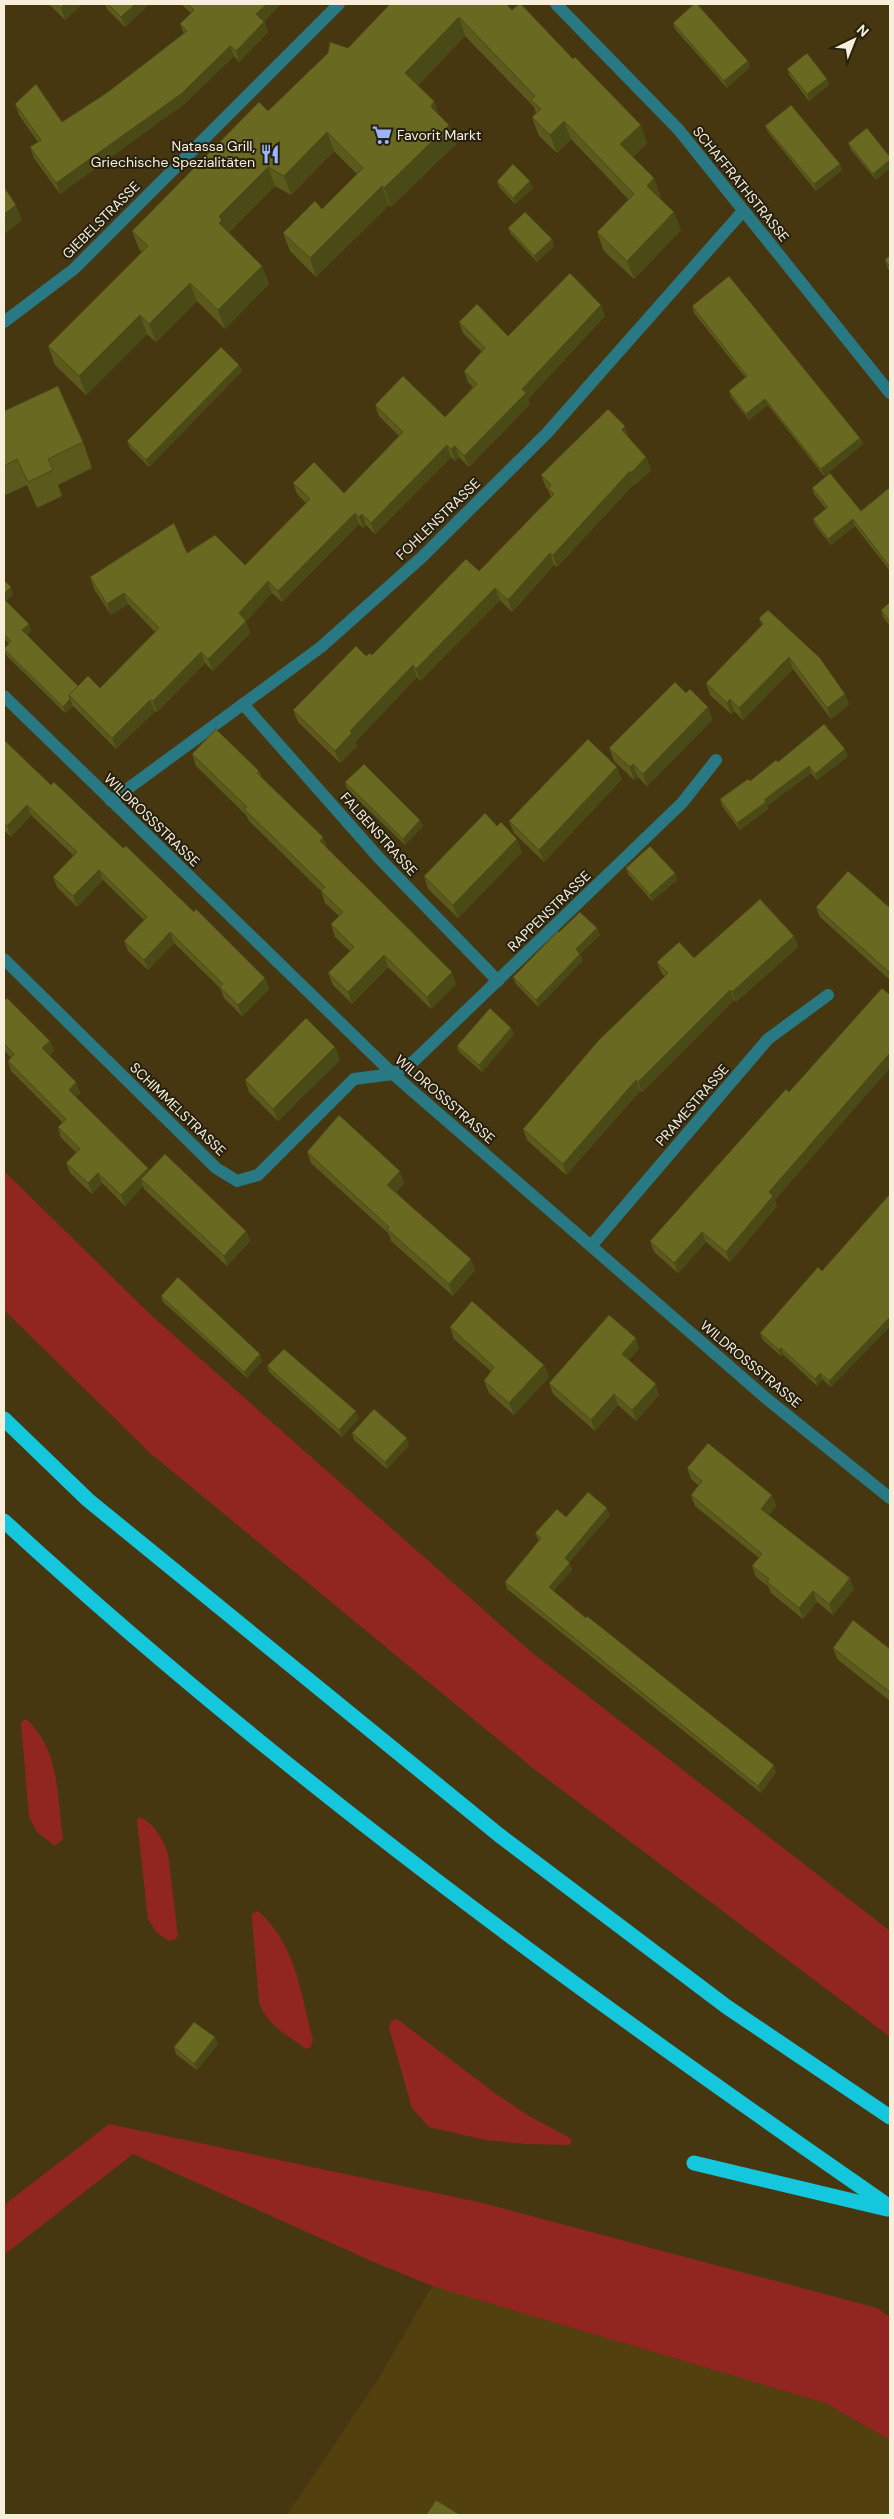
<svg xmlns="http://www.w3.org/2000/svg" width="894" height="2519" font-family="'DM Sans',sans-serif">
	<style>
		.built { fill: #52400f }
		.green { fill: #90261f }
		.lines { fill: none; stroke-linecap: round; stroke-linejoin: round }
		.minor { stroke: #297984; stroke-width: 12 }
		.motorway { stroke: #14c7dc; stroke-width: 15 }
		.wall { fill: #5b5a1c }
		.shaded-wall { fill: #4a4a17 }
		.building { fill: #6a6921; stroke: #4a4a17 }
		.labels { text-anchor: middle; stroke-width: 4; stroke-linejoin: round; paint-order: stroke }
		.poi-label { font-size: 14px; fill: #f8efda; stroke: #262010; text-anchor: start }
		.street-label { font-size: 14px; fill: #f8efda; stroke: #262010 }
	</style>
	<rect width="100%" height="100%" fill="#463710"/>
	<path class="built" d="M432,2286L825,2403L890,2440V2515H287L378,2380Z"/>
	<g class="green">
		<path d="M4,1171L151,1315L530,1651L890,1931V2037L534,1769L150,1453L4,1310Z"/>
		<path d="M24,1720H27C60,1750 57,1797 63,1839L55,1846L37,1832L29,1817L21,1723Z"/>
		<path d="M139,1817C153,1821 164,1841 168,1854L178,1936L174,1940L169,1941L156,1932L148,1919L137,1821Z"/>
		<path d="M258,1911C296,1944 301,1994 313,2041L310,2048L306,2049C287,2035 266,2024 259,2002L252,1919V1914Z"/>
		<path d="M397,2019L496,2094L529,2116L572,2139L570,2145L524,2144L485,2140L429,2127L412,2108L389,2028L391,2021Z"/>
		<path d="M109,2124L483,2203L877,2308L890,2317V2440L825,2403L432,2286L369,2260L133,2154L4,2255V2205Z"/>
	</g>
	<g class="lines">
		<g class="minor">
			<path d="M556,4L678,129L890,393"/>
			<path d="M4,322L74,269L339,4"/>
			<path d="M4,696L393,1074L767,1399L890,1498"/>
			<path d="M243,704L379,858L498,981"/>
			<path d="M111,801L321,647L422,557L547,433L743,211"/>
			<path d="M4,959L216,1168L237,1181L258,1175L354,1079L393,1074L414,1061L682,803L716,760"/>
			<path d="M591,1246L768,1039L828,995"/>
		</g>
		<g class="motorway">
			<path d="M4,1419L88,1500L499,1835L727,2007L890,2117"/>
			<path d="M4,1521C279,1774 583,1995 890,2207"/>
			<path d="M694,2163L887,2209"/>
		</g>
	</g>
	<g class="wall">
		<path d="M49,4H82L65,20Z"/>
		<path d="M105,4H149L125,27L107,9Z"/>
		<path d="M181,4H281L264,21L268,32L239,62L234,56L184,104L60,194L34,158L30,147L38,142L19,115L15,104L62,122L108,92L184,34L180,24L191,13Z"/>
		<path d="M506,4L647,143L633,157L661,197L660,198L681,230L634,279L604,251L597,232L629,200L571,139L557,153L539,136L532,117L536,113L534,107L465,36L418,85L439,115L456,144L391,207L389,205L316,277L290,251L283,233L322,209L357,174L334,151L291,195L275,186L229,232L262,266L269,284L225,329L197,301L156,342L147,334L86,395L55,365L48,346L142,252L139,249L132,231L268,111L348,48Z"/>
		<path d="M673,23L748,61L750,67L727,88L675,29Z"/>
		<path d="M787,69L827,79L829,85L809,101L790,76Z"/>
		<path d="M765,126L840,164L842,170L816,191L768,132Z"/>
		<path d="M848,143L890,157V168L876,180L851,150Z"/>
		<path d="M497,181L533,188L515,204L499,187Z"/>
		<path d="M508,228L554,246L537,262L511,234Z"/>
		<path d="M890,255V272L888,269L885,260Z"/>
		<path d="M692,306L860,438L863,444L824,476L768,405L749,420L731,397L729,391L745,377L694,313Z"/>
		<path d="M605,316L528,399L530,404L469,467L459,457L455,461L451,457L375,534L366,525L363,528L359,524L282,602L272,593L246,621L250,633L213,671L205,663L157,712L155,711L116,749L73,706L65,713L6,655L4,650L9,644L4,638V580L13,594L6,601L29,624L31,630L27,635L78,686L100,688L155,632L128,604L111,615L94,589L90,577L187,553L245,565L306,503L297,494L293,483L344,493L399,436L379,416L375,405L445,417L473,387L468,382L464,371L482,352L463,333L459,322L508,336Z"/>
		<path d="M239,365L242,371L149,467L130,448L127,441Z"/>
		<path d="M4,411L83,442L92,468L58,485L62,496L37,508L27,485L6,495L4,492Z"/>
		<path d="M629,439L646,457L651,470L635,485L634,484L557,567L554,565L512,612L500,600L420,681L417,677L355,742L357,746L340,763L298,722L293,710L366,656L372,655L479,571L551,497L548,490L546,488L541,475Z"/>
		<path d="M812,488L861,511L890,490V571L855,526L831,545L815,525L813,519L826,509L814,494Z"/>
		<path d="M890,602V626L883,617L881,610Z"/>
		<path d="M759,618L845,694L849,705L831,719L793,669L743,720L734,711L731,714L710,695L706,683L762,626Z"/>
		<path d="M708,707L712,720L647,786L638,777L634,780L614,761L609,748Z"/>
		<path d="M4,740L51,785L123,848L194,912L265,978L269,989L242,1016L224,998L220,988L174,943L148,970L128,951L124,941L144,920L103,880L77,907L57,887L53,877L74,856L31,815L11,837L4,830Z"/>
		<path d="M192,754L259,771L262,778L323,837L327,848L456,984L431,1009L388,967L352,1004L333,985L328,973L350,951L335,937L331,924L339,916L325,903L321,891L249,821L246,815L196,766Z"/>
		<path d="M848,756L817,780L811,773L767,806L768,809L740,830L722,806L720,799L750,781L778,762Z"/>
		<path d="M622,779L544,862L514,833L509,821Z"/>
		<path d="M345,782L420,820L423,826L405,845L347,789Z"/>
		<path d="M497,826L522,852L458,918L428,889L424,876Z"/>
		<path d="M626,868L675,873L677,880L652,901L628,874Z"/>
		<path d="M816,907L890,908V980L820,917Z"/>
		<path d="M597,928L600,935L580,954L583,960L538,1007L516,984L513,977L559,932Z"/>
		<path d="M794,936L798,947L736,1002L734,1000L642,1092L640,1091L566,1175L527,1140L523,1129L665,977L661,972L657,962L694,958Z"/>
		<path d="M4,1001L50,1041L54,1051L49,1055L76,1082L80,1093L76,1097L149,1170L246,1231L250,1241L227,1266L144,1189L143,1186L125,1206L102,1183L92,1194L70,1173L66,1163L76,1152L61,1138L58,1127L62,1122L11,1071L8,1061L11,1058L4,1050Z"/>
		<path d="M511,1028L514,1034L482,1072L459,1052L457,1046Z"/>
		<path d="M335,1047L340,1060L278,1121L249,1092L245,1080Z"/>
		<path d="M307,1152L404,1183L396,1192L475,1270L453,1296L391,1241L389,1234L311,1163Z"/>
		<path d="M890,1194V1326L831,1387L822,1379L817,1386L783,1354L781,1356L763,1340L760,1333L822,1271Z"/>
		<path d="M775,1200L777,1206L730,1262L706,1242L678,1273L654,1252L650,1241Z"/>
		<path d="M161,1296L260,1354L262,1361L247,1378L163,1302Z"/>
		<path d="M450,1327L544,1365L549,1377L514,1415L489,1393L484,1381L491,1371L454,1339Z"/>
		<path d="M639,1348L629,1360L659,1395L636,1421L618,1405L595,1431L553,1394L549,1383Z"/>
		<path d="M267,1366L359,1418L342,1437L269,1372Z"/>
		<path d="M352,1433L409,1445L387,1469L354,1440Z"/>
		<path d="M687,1468L772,1495L776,1506L769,1515L854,1589L833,1615L817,1602L803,1619L771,1593L768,1586L756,1577L752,1566L759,1558L695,1506L691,1495L699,1486L691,1479Z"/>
		<path d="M610,1515L569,1562L572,1570L553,1591L776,1772L761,1793L507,1589L505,1582L539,1541L535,1533L566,1517Z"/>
		<path d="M833,1648L890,1649V1701L837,1659Z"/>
		<path d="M215,2037L218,2044L197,2070L176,2054L174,2047Z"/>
	</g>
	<g class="shaded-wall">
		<path d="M64,4H82L65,20L61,8Z"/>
		<path d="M135,4H149L125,27L121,17Z"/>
		<path d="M267,4H281L260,25L256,14Z"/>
		<path d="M459,17L465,36L412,92L405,73Z"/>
		<path d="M264,22L268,32L239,62L236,51Z"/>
		<path d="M230,46L234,56L184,104L60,194L56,183Z"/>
		<path d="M748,61L750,67L727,88L724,81Z"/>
		<path d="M827,79L829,85L809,101L807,94Z"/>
		<path d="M434,101L441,120L431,107Z"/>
		<path d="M564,121L571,139L557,153L550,135Z"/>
		<path d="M449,125L456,144L391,207L384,188Z"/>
		<path d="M641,125L647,143L627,163L620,144Z"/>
		<path d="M327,132L334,151L291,195L284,176Z"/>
		<path d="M890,160V168L876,180L873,174Z"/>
		<path d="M840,164L842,170L816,191L814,184Z"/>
		<path d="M268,167L275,186L227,233L219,223V216Z"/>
		<path d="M654,178L661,197L654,204L647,186Z"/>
		<path d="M530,181L533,188L515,204L513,198Z"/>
		<path d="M382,186L389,205L316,277L310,258Z"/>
		<path d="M16,205L22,221L4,234V214Z"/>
		<path d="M674,212L681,230L634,279L627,261Z"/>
		<path d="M552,239L554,246L537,262L534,256Z"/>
		<path d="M262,266L269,284L225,329L218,310Z"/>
		<path d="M190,283L197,301L156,342L149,324Z"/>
		<path d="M601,305L605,316L528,399L530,404L469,467L464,456L522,389Z"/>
		<path d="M140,315L147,334L86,395L79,376Z"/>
		<path d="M239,365L242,371L149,467L146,460Z"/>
		<path d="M765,399L768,405L749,420L746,414Z"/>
		<path d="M625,426L629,439L622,430Z"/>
		<path d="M860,438L863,444L824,476L821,469Z"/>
		<path d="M447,445L451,457L375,534L371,523Z"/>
		<path d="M455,446L459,457L455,461L451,449Z"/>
		<path d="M646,457L651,470L635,485L631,473Z"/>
		<path d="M630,471L634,484L557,567L553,555Z"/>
		<path d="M355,513L359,524L282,602L278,591Z"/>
		<path d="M362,514L366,525L363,528L359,517Z"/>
		<path d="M853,519L855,526L831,545L828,539Z"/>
		<path d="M550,553L554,565L512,612L508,600Z"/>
		<path d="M268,581L272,593L243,625L239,613Z"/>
		<path d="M11,587L13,594L4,603V594Z"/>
		<path d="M495,588L500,600L420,681L416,669Z"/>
		<path d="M124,593L128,604L111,615L107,604Z"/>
		<path d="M246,621L250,633L213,671L208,659Z"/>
		<path d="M29,624L31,630L25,637L22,630Z"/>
		<path d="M201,652L205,663L157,712L153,701Z"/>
		<path d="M789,657L793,669L743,720L739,708Z"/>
		<path d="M413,665L417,677L355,742L357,746L340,763L335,751L350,731Z"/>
		<path d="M845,694L849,705L831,719L827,708Z"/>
		<path d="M70,699L73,706L65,713L63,707Z"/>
		<path d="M730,699L734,711L731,714L727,703Z"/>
		<path d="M150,700L155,711L116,749L112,738Z"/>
		<path d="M708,707L712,720L647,786L643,774Z"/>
		<path d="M845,749L848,756L817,780L815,774Z"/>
		<path d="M633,764L638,777L634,780L630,767Z"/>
		<path d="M809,766L811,773L767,806L768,809L740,830L737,823L764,800Z"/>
		<path d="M617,767L622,779L544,862L539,850Z"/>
		<path d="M27,805L31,815L11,837L7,826Z"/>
		<path d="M420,820L423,826L405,845L403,839Z"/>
		<path d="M323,837L328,850L320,841Z"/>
		<path d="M517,839L522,852L458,918L453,905Z"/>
		<path d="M99,870L103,880L77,907L73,896Z"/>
		<path d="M675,873L677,880L652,901L650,895Z"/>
		<path d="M597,928L600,935L578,956L576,949Z"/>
		<path d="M170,932L174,943L148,970L144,960Z"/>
		<path d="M794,936L798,947L736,1002L732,992Z"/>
		<path d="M580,954L583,960L538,1007L536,1000Z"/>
		<path d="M384,955L388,967L352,1004L348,992Z"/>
		<path d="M452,972L456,984L431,1009L427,997Z"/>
		<path d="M265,978L269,989L242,1016L238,1005Z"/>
		<path d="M730,990L734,1000L642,1092L638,1082Z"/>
		<path d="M511,1028L514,1034L482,1072L479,1065Z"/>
		<path d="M50,1041L54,1051L46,1059L42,1048Z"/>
		<path d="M335,1047L340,1060L278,1121L273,1109Z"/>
		<path d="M890,1053V1068L775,1200L777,1206L730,1262L726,1252L769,1192Z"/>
		<path d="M636,1080L640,1091L566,1175L563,1164Z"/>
		<path d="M76,1082L80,1093L72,1100L69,1090Z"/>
		<path d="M148,1168L152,1178L141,1179L143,1186L125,1206L121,1195Z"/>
		<path d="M400,1171L404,1183L392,1197L387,1185Z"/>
		<path d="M98,1173L102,1183L92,1194L88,1183Z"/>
		<path d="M246,1231L250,1241L227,1266L224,1256Z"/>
		<path d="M702,1232L706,1242L678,1273L674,1263Z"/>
		<path d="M471,1259L475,1270L453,1296L449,1284Z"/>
		<path d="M890,1317V1326L831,1387L829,1381Z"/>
		<path d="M636,1338L639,1348L625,1364L622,1354Z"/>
		<path d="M781,1348L783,1354L781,1356L779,1350Z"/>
		<path d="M260,1354L262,1361L247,1378L244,1372Z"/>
		<path d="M544,1365L549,1377L514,1415L509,1403Z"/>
		<path d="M820,1373L822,1379L817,1386L815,1379Z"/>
		<path d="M656,1384L659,1395L636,1421L632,1410Z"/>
		<path d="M614,1394L618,1405L595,1431L591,1420Z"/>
		<path d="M356,1411L359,1418L342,1437L339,1430Z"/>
		<path d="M407,1438L409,1445L387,1469L385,1462Z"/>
		<path d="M772,1495L776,1506L765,1519L761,1509Z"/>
		<path d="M607,1508L610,1515L567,1565L565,1558Z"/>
		<path d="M570,1563L572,1570L551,1594L549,1587Z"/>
		<path d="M850,1578L854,1589L833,1615L829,1604Z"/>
		<path d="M813,1591L817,1602L803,1619L799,1608Z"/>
		<path d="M774,1765L776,1772L761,1793L758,1786Z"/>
		<path d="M215,2037L218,2044L197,2070L194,2064Z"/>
	</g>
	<g class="building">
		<path d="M57,4H64L61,8Z"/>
		<path d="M108,4H135L121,17Z"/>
		<path d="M188,4H267L256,14L264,22L236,51L230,46L181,94L56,183L30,147L41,140L15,104L36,84L62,122L108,92L187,31L180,24L194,10Z"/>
		<path d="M390,4H506L512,10L519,4H521L573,59L575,57L641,125L620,144L654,178L647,186L674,212L627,261L597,232L634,194L564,121L550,135L532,117L541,109L531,100L535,96L459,17L405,73L434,101L431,107L449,125L384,188L382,186L310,258L283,233L315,201L322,209L363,168L327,132L284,176L268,167L219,216L222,220L219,223L262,266L218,310L190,283L149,324L140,315L79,376L48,346L148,246L132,231L259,102L268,111L328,53L330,42L348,48Z"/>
		<path d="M694,4H697L748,61L724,81L673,23Z"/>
		<path d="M807,53L827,79L807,94L787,69Z"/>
		<path d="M791,105L840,164L814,184L765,126Z"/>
		<path d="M867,128L890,157V160L873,174L848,143Z"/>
		<path d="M513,164L530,181L513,198L497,181Z"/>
		<path d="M4,187L16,205L4,214Z"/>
		<path d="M525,212L552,239L534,256L508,228Z"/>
		<path d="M890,255V267L885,260Z"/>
		<path d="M570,273L601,305L522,389L526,393L464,456L455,446L451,449L447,445L371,523L362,514L359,517L355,513L278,591L268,581L239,613L246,621L208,659L201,652L153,701L150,700L112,738L69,695L88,676L100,688L159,628L124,593L107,604L90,577L174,523L187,553L215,535L245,565L310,499L293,483L314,462L344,493L403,432L375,405L403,376L445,417L477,384L464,371L485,348L459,322L477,304L508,336Z"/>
		<path d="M729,276L860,438L821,469L765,399L746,414L729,391L747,376L692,306Z"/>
		<path d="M221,347L239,365L146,460L127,441Z"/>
		<path d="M58,386L83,442L48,459L53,470L28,482L17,459L4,466V411Z"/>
		<path d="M608,409L625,426L622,430L646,457L631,473L630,471L553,555L550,553L508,600L495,588L416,669L413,665L350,731L352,733L335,751L293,710L356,646L366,656L370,653L372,655L466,559L479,571L554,494L548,489L551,485L541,475Z"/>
		<path d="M830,473L861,511L889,488L890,490V567L853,519L828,539L813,519L828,507L812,488Z"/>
		<path d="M4,580L11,587L4,594Z"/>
		<path d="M4,599L29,624L22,630L78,686L69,695L70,699L63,707L4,649L11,641L4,634Z"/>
		<path d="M890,602V622L881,610Z"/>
		<path d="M768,610L820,658L845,694L827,708L789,657L739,708L730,699L727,703L706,683L763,624L759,618Z"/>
		<path d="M675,682L686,693L690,689L708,707L643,774L633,764L630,767L609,748Z"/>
		<path d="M824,724L845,749L815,774L809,766L764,800L766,802L737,823L720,799L748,779L750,781L776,760L778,762Z"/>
		<path d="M216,729L259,771L257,773L323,837L320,841L452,972L427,997L384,955L348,992L328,973L354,947L331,924L343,912L321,891L325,887L244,809L247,807L192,754Z"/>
		<path d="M588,739L617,767L539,850L509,821Z"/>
		<path d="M4,740L51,785L54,782L123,848L126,846L194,912L196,909L265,978L238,1005L220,987L223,984L170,932L144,960L124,941L147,917L99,870L73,896L53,877L77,852L27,805L7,826L4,823Z"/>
		<path d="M364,764L420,820L403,839L345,782Z"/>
		<path d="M485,813L497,826L501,822L517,839L453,905L424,876Z"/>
		<path d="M650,846L675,873L650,895L626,868Z"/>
		<path d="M848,871L890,908V973L816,907Z"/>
		<path d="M760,899L794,936L732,992L730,990L638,1082L636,1080L563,1164L523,1129L598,1041L668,973L657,962L679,942L694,958Z"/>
		<path d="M580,912L597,928L576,949L580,954L536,1000L513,977L558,931L559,932Z"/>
		<path d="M882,988L890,995V1053L769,1192L773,1196L726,1252L702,1232L674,1263L650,1241L786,1089L789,1092Z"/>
		<path d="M7,998L50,1041L42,1048L76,1082L69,1090L148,1168L121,1195L98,1173L88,1183L66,1163L80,1149L58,1127L66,1119L8,1061L14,1054L4,1044V1001Z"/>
		<path d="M490,1008L511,1028L479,1065L457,1046Z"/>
		<path d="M306,1018L335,1047L273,1109L245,1080Z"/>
		<path d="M339,1115L400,1171L387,1185L471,1259L449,1284L387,1229L389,1227L307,1152Z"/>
		<path d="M165,1154L246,1231L224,1256L141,1179Z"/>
		<path d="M890,1194V1317L829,1381L820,1373L815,1379L781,1348L779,1350L760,1333L818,1267L822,1271Z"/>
		<path d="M178,1277L260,1354L244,1372L161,1296Z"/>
		<path d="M472,1301L544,1365L509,1403L484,1381L494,1367L450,1327Z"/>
		<path d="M609,1315L636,1338L622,1354L656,1384L632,1410L614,1394L591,1420L549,1383Z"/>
		<path d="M284,1349L356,1411L339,1430L267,1366Z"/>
		<path d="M374,1409L407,1438L385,1462L352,1433Z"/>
		<path d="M708,1443L772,1495L761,1509L850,1578L829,1604L813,1591L799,1608L767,1582L769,1579L752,1566L762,1554L691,1495L702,1481L687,1468Z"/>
		<path d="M588,1492L607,1508L565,1558L570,1563L549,1587L586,1618L587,1616L774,1765L758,1786L505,1582L541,1538L535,1533L557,1509L566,1517Z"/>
		<path d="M853,1620L890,1649V1692L833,1648Z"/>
		<path d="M194,2022L215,2037L194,2064L174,2047Z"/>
		<path d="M436,2500L460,2515H426Z"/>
	</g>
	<defs>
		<symbol id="supermarket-bare" viewBox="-9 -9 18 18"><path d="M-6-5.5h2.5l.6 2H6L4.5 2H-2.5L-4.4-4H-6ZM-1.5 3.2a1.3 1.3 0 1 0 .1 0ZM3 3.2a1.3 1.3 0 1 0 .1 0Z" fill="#9ab5fd" stroke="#262010" stroke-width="2.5" paint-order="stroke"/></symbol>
		<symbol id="restaurant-bare" viewBox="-9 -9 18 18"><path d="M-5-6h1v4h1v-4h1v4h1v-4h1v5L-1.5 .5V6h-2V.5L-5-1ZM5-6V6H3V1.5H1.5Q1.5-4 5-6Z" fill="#9ab5fd" stroke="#262010" stroke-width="2.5" paint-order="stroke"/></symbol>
	</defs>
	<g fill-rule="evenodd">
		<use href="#supermarket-bare" x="368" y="121" width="28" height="28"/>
		<use href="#restaurant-bare" x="256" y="140" width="28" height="28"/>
	</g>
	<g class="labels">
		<g class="poi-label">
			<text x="397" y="140">Favorit Markt</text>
			<text x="255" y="151" text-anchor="end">Natassa Grill,<tspan x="255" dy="16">Griechische Spezialitäten</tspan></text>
		</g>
		<g class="street-label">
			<text transform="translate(741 184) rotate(51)" y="5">SCHAFFRATHSTRASSE</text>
			<text transform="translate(101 220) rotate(-45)" y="5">GIEBELSTRASSE</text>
			<text transform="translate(438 519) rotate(-44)" y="5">FOHLENSTRASSE</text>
			<text transform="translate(152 820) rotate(44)" y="5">WILDROSSSTRASSE</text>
			<text transform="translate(379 834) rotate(48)" y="5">FALBENSTRASSE</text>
			<text transform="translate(549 911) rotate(-44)" y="5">RAPPENSTRASSE</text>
			<text transform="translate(445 1099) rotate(41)" y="5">WILDROSSSTRASSE</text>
			<text transform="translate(692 1105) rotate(-49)" y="5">PRAMESTRASSE</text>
			<text transform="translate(178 1109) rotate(44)" y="5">SCHIMMELSTRASSE</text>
			<text transform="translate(751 1364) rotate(40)" y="5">WILDROSSSTRASSE</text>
		</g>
	</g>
	<rect width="894" height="2519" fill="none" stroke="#f8efda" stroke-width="10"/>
	<g transform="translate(854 40) rotate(43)" stroke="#262010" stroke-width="4" paint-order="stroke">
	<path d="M0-4L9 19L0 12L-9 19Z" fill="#f8efda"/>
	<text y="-8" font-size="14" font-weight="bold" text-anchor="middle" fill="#f8efda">N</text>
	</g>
</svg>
